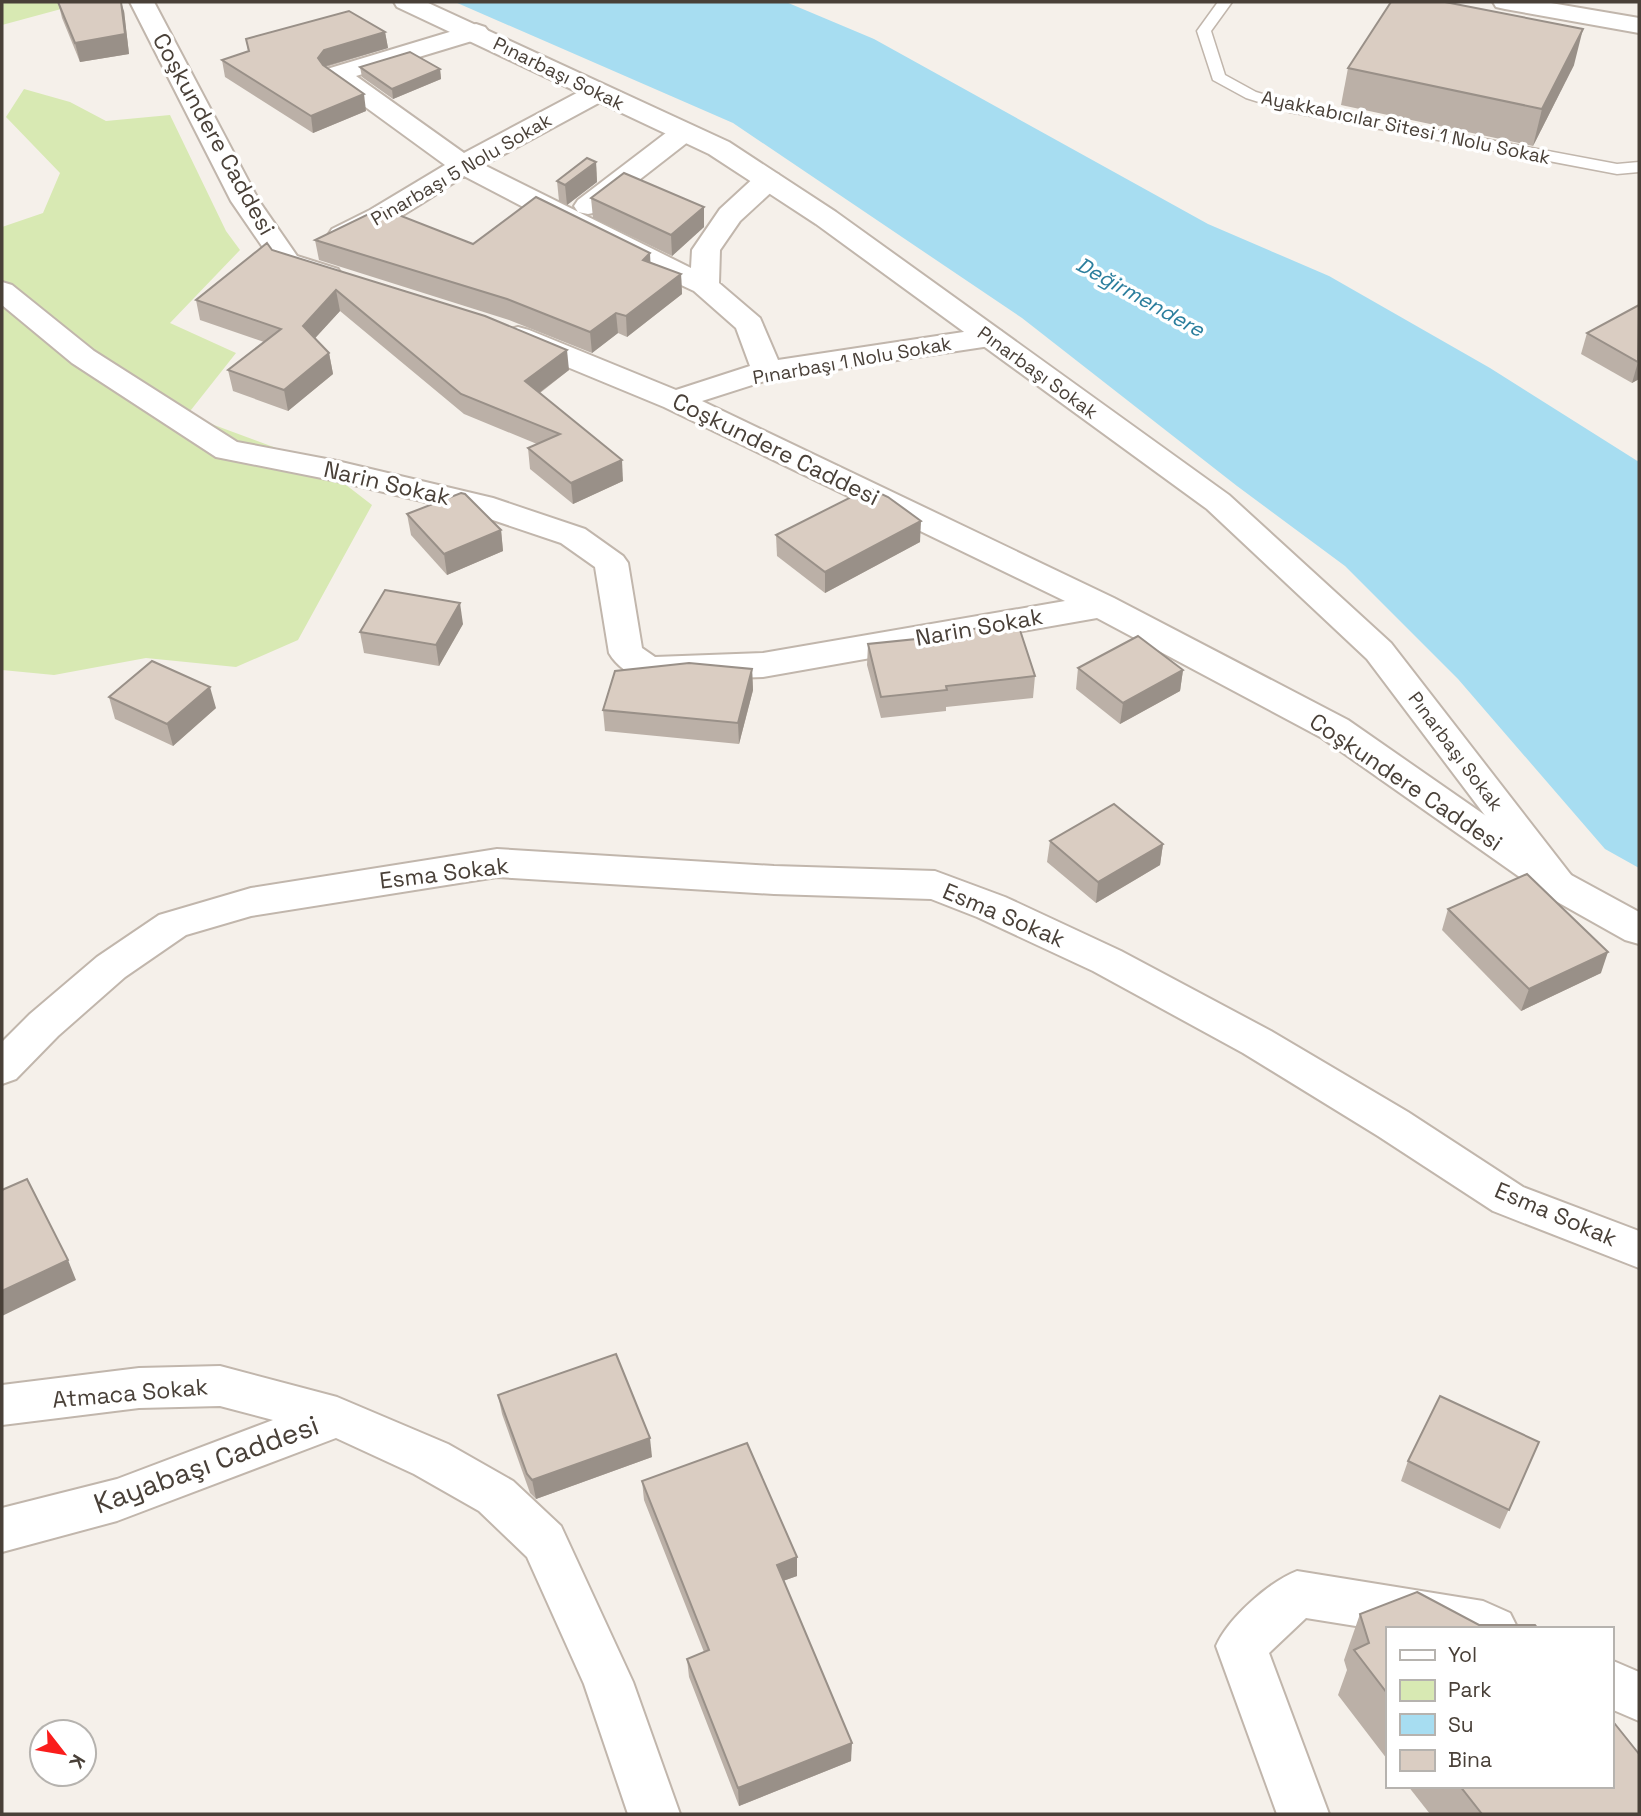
<svg xmlns="http://www.w3.org/2000/svg" width="1641" height="1816" font-family="'Space Grotesk',sans-serif">
	<style>
		.green { fill: #d8e9b3 }
		.water { fill: #a7ddf1 }
		.lines { fill: none; stroke-linecap: round; stroke-linejoin: round }
		.service-casing { stroke: #c1b6ac; stroke-width: 3 }
		.minor-casing { stroke: #c1b6ac; stroke-width: 4 }
		.tertiary-casing { stroke: #c1b6ac; stroke-width: 4 }
		.service { fill: #fff; fill-rule: evenodd }
		.minor { fill: #fff; fill-rule: evenodd }
		.tertiary { fill: #fff; fill-rule: evenodd }
		.wall { fill: #bbb0a7 }
		.shaded-wall { fill: #999088 }
		.building { fill: #dacdc2; stroke: #999088; stroke-width: 2 }
		.labels { text-anchor: middle; stroke-width: 7; stroke-linejoin: round; paint-order: stroke }
		.far-street-label { font-size: 19px; fill: #494038; stroke: #fff }
		.far-water-label { font-size: 21px; font-style: italic; fill: #2b7e9d; stroke: #fff }
		.street-label { font-size: 23px; fill: #494038; stroke: #fff }
		.near-street-label { font-size: 28px; fill: #494038; stroke: #fff }
	</style>
	<rect width="100%" height="100%" fill="#f5f0ea"/>
	<g class="green">
		<path d="M2,2H87L2,25Z"/>
		<path d="M24,89L70,102L106,121L170,115L226,231L240,250L170,323L236,353L187,415L319,464L372,505L298,640L236,667L146,658L54,675L2,670V227L43,213L60,173L6,117Z"/>
	</g>
	<path class="water" d="M455,2H786L874,39L1208,224L1329,276L1490,368L1639,462V868L1605,849L1458,679L1345,566L1237,486L1022,318L733,123Z"/>
	<g class="lines">
		<defs>
			<path id="service" d="M1218,2H1232L1211,31L1225,75L1256,92L1293,103L1617,164L1639,162V172L1617,174L1290,112L1246,98L1213,80L1197,31Z"/>
			<g id="minor">
				<path d="M130,2H154L259,201L297,256L338,269L342,275L338,281L328,284L277,268L231,201Z"/>
				<path d="M1493,2H1545L1639,18V33L1505,9L1496,7Z"/>
				<path d="M476,24L485,27L489,32L485,37L356,76L464,153L588,87L597,85L606,87L610,93L606,99L484,165L691,268L692,250L720,209L758,174L768,172L778,174L782,180L778,186L740,221L720,250L719,283L760,318L778,360L990,328L1001,331L1005,337L1001,343L990,346L771,379L702,401L1114,598L1348,720L1571,875L1577,885L1571,895L1558,899L1545,895L1322,738L1097,618L763,677L648,681C632,676 617,667 609,653L595,567L561,543L472,513L337,481L216,457L72,363L2,305V282L12,285L94,351L237,442L337,461L493,498L585,529L623,556L628,563L642,648L655,657L763,653L1065,601L664,407L507,342L503,336L507,330L518,327L529,330L676,390L750,366L736,328L694,291L598,246L464,176C437,193 361,248 332,241L328,235L332,229L370,210L445,165L327,79L323,74L327,69Z"/>
				<path d="M684,124L693,126L697,132L693,138L598,212L588,214L578,212L574,206L578,200L675,126Z"/>
				<path d="M497,849L774,866L935,871L1005,897L1121,951L1271,1031L1408,1112L1523,1187L1639,1231V1268L1493,1211L1378,1136L1243,1053L1093,971L977,917L931,899L774,894L497,877L251,916L186,935L125,977L58,1036L16,1079L2,1084V1042L30,1014L97,957L159,915L251,888Z"/>
				<path d="M220,1366L337,1397L448,1444L513,1481L561,1526L633,1682L680,1814H628L584,1684L527,1557L479,1511L414,1474L336,1438L117,1521L2,1552V1508L117,1479L273,1420L220,1406L139,1408L2,1425V1385L139,1368Z"/>
				<path d="M1297,1571L1483,1601L1510,1613L1518,1629H1387V1631L1306,1618L1269,1653L1329,1814H1277L1216,1646C1228,1618 1269,1582 1297,1571Z"/>
				<path d="M1611,1660L1639,1672V1721L1611,1709Z"/>
			</g>
			<path id="tertiary" d="M394,2H426L729,142L836,212L1229,495L1391,643L1571,875L1639,912V944L1625,940L1545,895L1367,659L1207,509L816,224L709,154L397,7Z"/>
		</defs>
		<use href="#service" class="service-casing"/>
		<use href="#minor" class="minor-casing"/>
		<use href="#tertiary" class="tertiary-casing"/>
		<use href="#service" class="service"/>
		<use href="#minor" class="minor"/>
		<use href="#tertiary" class="tertiary"/>
	</g>
	<g class="wall">
		<path d="M58,2L124,11L129,54L80,62L62,18Z"/>
		<path d="M385,32L388,48L326,67L366,111L313,133L225,77L222,60L248,51L246,39Z"/>
		<path d="M1574,65L1533,146L1341,105L1348,68Z"/>
		<path d="M360,67L440,69L441,79L393,99L362,77Z"/>
		<path d="M596,162L597,182L567,205L559,201L557,181Z"/>
		<path d="M591,198L704,207V227L672,256L593,218Z"/>
		<path d="M315,240L473,244L650,262L681,274L682,294L627,337L618,333L592,353L509,320L319,260Z"/>
		<path d="M272,250L569,370L540,393L623,481L573,504L530,469L528,448L537,444L464,414L340,311L315,338L329,353L333,374L288,411L233,391L228,370L264,342L200,320L196,300Z"/>
		<path d="M1639,305V379L1632,383L1581,354L1587,333Z"/>
		<path d="M407,514L501,530L503,551L447,575L411,535Z"/>
		<path d="M776,535L920,542L825,593L777,556Z"/>
		<path d="M463,624L439,666L364,653L360,632Z"/>
		<path d="M954,631L1035,676L1033,698L946,707V711L881,718L867,665L868,644L954,635Z"/>
		<path d="M1078,668L1183,670L1180,691L1120,724L1076,689Z"/>
		<path d="M752,669L753,690L739,744L605,731L603,710Z"/>
		<path d="M109,697L216,708L173,746L115,719Z"/>
		<path d="M1050,841L1163,844L1160,865L1096,903L1047,862Z"/>
		<path d="M1448,909L1601,973L1521,1011L1442,930Z"/>
		<path d="M498,1395L652,1457L536,1499L530,1493L502,1414Z"/>
		<path d="M1539,1442L1500,1529L1401,1481L1408,1461Z"/>
		<path d="M642,1481L797,1557V1576L783,1581L851,1761L739,1806L689,1677L687,1659L704,1652L644,1500Z"/>
		<path d="M1360,1614L1387,1629V1759L1338,1695L1347,1670L1344,1660Z"/>
		<path d="M1408,1786H1611L1639,1814H1430Z"/>
	</g>
	<g class="shaded-wall">
		<path d="M121,2L124,11L129,54L80,62L75,43Z"/>
		<path d="M1583,29L1574,65L1533,146L1542,109Z"/>
		<path d="M385,32L388,48L326,66L320,74L318,58L324,50Z"/>
		<path d="M440,69L441,79L393,99L392,89Z"/>
		<path d="M364,94L366,111L313,133L311,116Z"/>
		<path d="M596,162L597,182L567,205L565,185Z"/>
		<path d="M704,207V227L672,256L671,235Z"/>
		<path d="M650,253L651,274L643,260Z"/>
		<path d="M681,274L682,294L627,337L626,316Z"/>
		<path d="M336,290L340,311L307,347L303,326Z"/>
		<path d="M616,313L618,333L592,353L590,332Z"/>
		<path d="M567,350L569,370L527,402L525,381Z"/>
		<path d="M329,353L333,374L288,411L284,390Z"/>
		<path d="M1638,362H1639V379L1632,383Z"/>
		<path d="M622,460L623,481L573,504L571,483Z"/>
		<path d="M921,521L920,542L825,593V572Z"/>
		<path d="M501,530L503,551L447,575L444,554Z"/>
		<path d="M460,603L463,624L439,666L436,645Z"/>
		<path d="M752,669L753,690L739,744L738,723Z"/>
		<path d="M1183,670L1180,691L1120,724L1123,703Z"/>
		<path d="M210,687L216,708L173,746L167,724Z"/>
		<path d="M1163,844L1160,865L1096,903L1098,882Z"/>
		<path d="M1608,952L1601,973L1521,1011L1529,989Z"/>
		<path d="M68,1260L76,1280L2,1316V1291Z"/>
		<path d="M650,1438L652,1457L536,1499L532,1480Z"/>
		<path d="M797,1557V1576L777,1583V1565Z"/>
		<path d="M852,1743L851,1761L739,1806L738,1788Z"/>
	</g>
	<g class="building">
		<path d="M58,2H121L125,34L75,43Z"/>
		<path d="M1391,2H1445L1583,29L1542,109L1348,68Z"/>
		<path d="M349,11L385,32L324,50L318,58L323,65L364,94L311,116L222,60L249,51L246,39Z"/>
		<path d="M410,52L440,69L392,89L360,67Z"/>
		<path d="M587,158L596,162L565,185L557,181Z"/>
		<path d="M624,173L704,207L671,235L591,198Z"/>
		<path d="M536,197L650,253L643,260L681,274L626,316L616,313L590,332L507,299L315,240L381,208L473,244Z"/>
		<path d="M267,243L272,250L485,316L567,350L525,381L622,460L571,483L528,448L560,434L461,394L336,290L303,326L329,353L284,390L228,370L281,329L196,300Z"/>
		<path d="M1639,305L1638,362L1587,333Z"/>
		<path d="M869,488L888,497L921,521L825,572L776,535Z"/>
		<path d="M461,493L465,494L501,530L444,554L407,514Z"/>
		<path d="M385,590L460,603L436,645L360,632Z"/>
		<path d="M1018,624L1035,676L946,686L947,690L881,697L868,644L955,635L954,631Z"/>
		<path d="M1138,636L1183,670L1123,703L1078,668Z"/>
		<path d="M152,661L210,687L167,724L109,697Z"/>
		<path d="M689,663L752,669L738,723L603,710L615,671Z"/>
		<path d="M1114,804L1163,844L1098,882L1050,841Z"/>
		<path d="M1527,874L1608,952L1529,989L1448,909Z"/>
		<path d="M27,1179L68,1260L2,1291V1190Z"/>
		<path d="M616,1354L650,1438L532,1480L527,1474L498,1395Z"/>
		<path d="M1440,1396L1539,1442L1509,1510L1408,1461Z"/>
		<path d="M747,1443L797,1557L777,1565L852,1743L738,1788L687,1659L709,1650L642,1481Z"/>
		<path d="M1417,1592L1479,1625H1535L1538,1629H1387V1693L1354,1650L1369,1643L1360,1614Z"/>
		<path d="M1611,1719L1639,1754V1814H1482L1460,1786H1611Z"/>
	</g>
	<g class="labels">
		<g class="far-street-label">
			<text transform="translate(559 73) rotate(26)" y="7">Pınarbaşı Sokak</text>
			<text transform="translate(1406 127) rotate(12)" y="7">Ayakkabıcılar Sitesi 1 Nolu Sokak</text>
			<text transform="translate(461 169) rotate(-30)" y="7">Pınarbaşı 5 Nolu Sokak</text>
			<text transform="translate(852 360) rotate(-10)" y="7">Pınarbaşı 1 Nolu Sokak</text>
			<text transform="translate(1038 372) rotate(36)" y="7">Pınarbaşı Sokak</text>
			<text transform="translate(1456 751) rotate(53)" y="7">Pınarbaşı Sokak</text>
		</g>
		<g class="far-water-label">
			<text transform="translate(1140 297) rotate(29)" y="7">Değirmendere</text>
		</g>
		<g class="street-label">
			<text transform="translate(214 134) rotate(61)" y="8">Coşkundere Caddesi</text>
			<text transform="translate(776 449) rotate(26)" y="8">Coşkundere Caddesi</text>
			<text transform="translate(387 483) rotate(13)" y="8">Narin Sokak</text>
			<text transform="translate(979 627) rotate(-10)" y="8">Narin Sokak</text>
			<text transform="translate(1406 782) rotate(34)" y="8">Coşkundere Caddesi</text>
			<text transform="translate(444 873) rotate(-7)" y="8">Esma Sokak</text>
			<text transform="translate(1004 915) rotate(23)" y="8">Esma Sokak</text>
			<text transform="translate(1556 1214) rotate(23)" y="8">Esma Sokak</text>
			<text transform="translate(130 1393) rotate(-5)" y="8">Atmaca Sokak</text>
		</g>
		<g class="near-street-label">
			<text transform="translate(206 1464) rotate(-20)" y="10">Kayabaşı Caddesi</text>
		</g>
	</g>
	<rect width="1641" height="1816" fill="none" stroke="#494038" stroke-width="7"/>
	<rect x="1386" y="1627" width="228" height="161" fill="#ffffff" stroke="#b6b3af" stroke-width="2"/>
	<rect x="1400" y="1650" width="35" height="10" fill="#ffffff" stroke="#b6b3af" stroke-width="2"/>
	<text x="1448" y="1662" font-size="21" fill="#494038">Yol</text>
	<rect x="1400" y="1680" width="35" height="21" fill="#d8e9b3" stroke="#b6b3af" stroke-width="2"/>
	<text x="1448" y="1697" font-size="21" fill="#494038">Park</text>
	<rect x="1400" y="1714" width="35" height="21" fill="#a7ddf1" stroke="#b6b3af" stroke-width="2"/>
	<text x="1448" y="1732" font-size="21" fill="#494038">Su</text>
	<rect x="1400" y="1750" width="35" height="21" fill="#dacdc2" stroke="#b6b3af" stroke-width="2"/>
	<text x="1448" y="1767" font-size="21" fill="#494038">Bina</text>
	<g transform="translate(63 1753) rotate(121)"><circle r="33" fill="#ffffff" stroke="#b6b3af" stroke-width="2"/>
	<path d="M0-5L12 26L0 18L-12 26Z" fill="#fa1d1c"/>
	<text y="-10" font-size="19" font-weight="bold" text-anchor="middle" fill="#494038">K</text>
	</g>
</svg>
